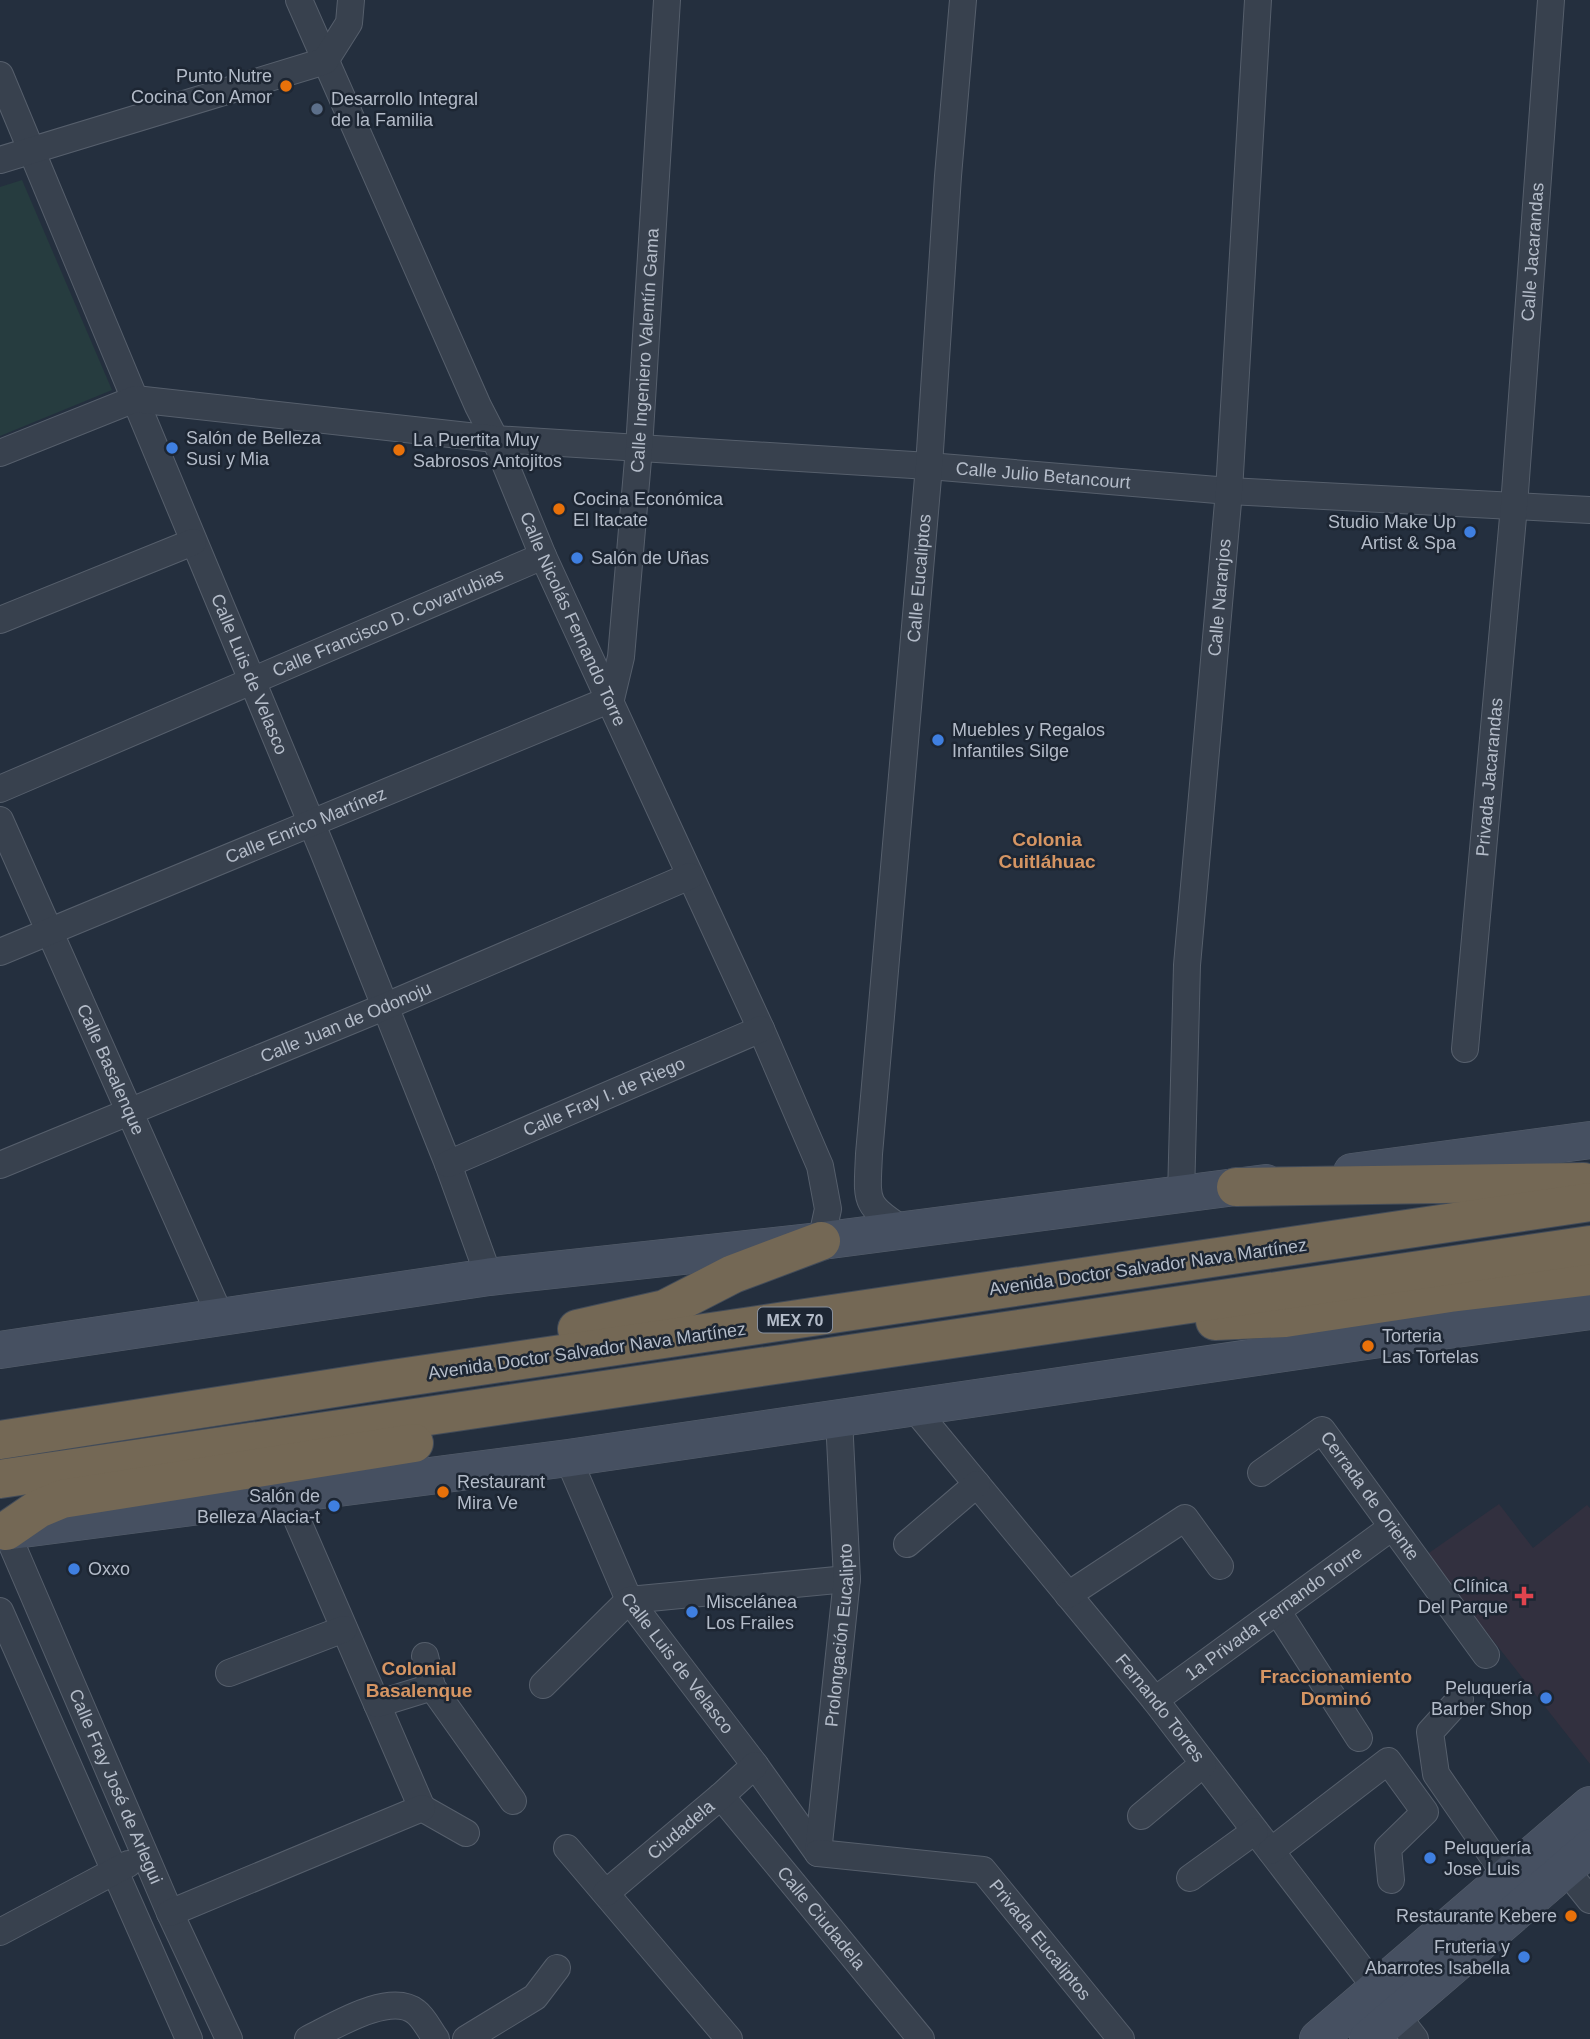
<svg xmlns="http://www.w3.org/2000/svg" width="1590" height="2039" font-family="Helvetica,sans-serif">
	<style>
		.medical { fill: #32303f }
		.green { fill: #263c3f }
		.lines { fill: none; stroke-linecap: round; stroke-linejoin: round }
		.minor-casing { stroke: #565f6c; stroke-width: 28 }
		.secondary-casing { stroke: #565f6c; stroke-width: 38 }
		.motorway-casing { stroke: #434c59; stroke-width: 40 }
		.minor { stroke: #38414e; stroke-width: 26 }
		.secondary { stroke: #465061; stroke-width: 37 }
		.motorway { stroke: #746855; stroke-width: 38 }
		.food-dot { fill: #e8710a; stroke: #1d2633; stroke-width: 2.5 }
		.service-dot { fill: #5c6f8a; stroke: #1d2633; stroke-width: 2.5 }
		.shop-dot { fill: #3f7fe0; stroke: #1d2633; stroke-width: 2.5 }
		.health-dot { fill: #e0444e; stroke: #1d2633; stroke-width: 2.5 }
		.labels { text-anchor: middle; stroke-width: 5; stroke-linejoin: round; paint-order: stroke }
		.shield { fill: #1d2633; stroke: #878f9c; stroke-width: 2 }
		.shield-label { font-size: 16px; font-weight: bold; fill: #b4bcc9 }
		.poi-label { font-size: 18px; fill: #b4bcc9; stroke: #1d2633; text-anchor: start }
		.street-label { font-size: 18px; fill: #b4bcc9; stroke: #1d2633 }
		.neighbourhood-label { font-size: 19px; font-weight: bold; fill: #d59563; stroke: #1d2633 }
	</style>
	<rect width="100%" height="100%" fill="#242f3e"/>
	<path class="medical" d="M1499,1504L1533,1548L1587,1505L1590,1508V1764L1426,1555Z"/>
	<path class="green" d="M22,180L112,390L0,436V187Z"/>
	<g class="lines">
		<defs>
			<g id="minor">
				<path id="s1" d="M299,0L478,406L495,439L543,556L761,1029L820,1166L828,1209L821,1241"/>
				<path id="s2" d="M0,75L323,851L448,1164L489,1277"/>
				<path d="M0,160L325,61L349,23L351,0"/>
				<path id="s3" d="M0,453L135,399L495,439L929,466L1229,491L1590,510"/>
				<path d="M0,620L193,542"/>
				<path id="s4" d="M0,789L543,556"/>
				<path id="s5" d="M0,820L221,1318"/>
				<path id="s6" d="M0,952L611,699L621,657L639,448L667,0"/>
				<path id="s7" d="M1465,1049L1514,506L1551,0"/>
				<path id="s8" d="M448,1164L761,1029"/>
				<path id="s9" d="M0,1165L384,1007L690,876"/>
				<path id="s10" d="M1181,1196L1187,965L1229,491L1258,0"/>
				<path id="s11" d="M904,1230C863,1204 867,1202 869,1154L929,466L948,176L963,0"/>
				<path id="s12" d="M914,1408L1155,1700L1415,2039"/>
				<path id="s13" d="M568,1458L629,1600L755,1765L818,1853"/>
				<path id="s14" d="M1261,1473L1322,1430L1486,1655"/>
				<path d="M286,1494L422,1808"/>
				<path id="s15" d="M6,1531L170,1913L229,2039"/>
				<path d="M907,1544L977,1484"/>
				<path d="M1068,1595L1185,1518L1220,1566"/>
				<path d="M0,1611L189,2039"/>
				<path d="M1278,1612L1359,1738"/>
				<path d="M425,1656L432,1687L513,1801"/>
				<path d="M229,1673L344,1629"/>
				<path d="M543,1685L629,1600L847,1579"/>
				<path d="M1460,1699L1430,1732L1436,1774L1507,1877"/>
				<path id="s16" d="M1155,1700L1392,1527"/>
				<path d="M377,1704L432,1687"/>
				<path id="s17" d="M721,1796L921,2039"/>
				<path d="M422,1808L466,1833"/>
				<path d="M1141,1816L1203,1764"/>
				<path d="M567,1848L729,2039"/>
				<path d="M1271,1851L1388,1761L1425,1812L1388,1848L1391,1880"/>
				<path id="s18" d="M818,1853L847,1579L839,1419"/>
				<path id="s19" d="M818,1853L983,1870L1121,2039"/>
				<path d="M1566,1870L1590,1900"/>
				<path d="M1190,1878L1255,1831"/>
				<path id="s20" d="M606,1893L721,1796L755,1765"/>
				<path d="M170,1913L422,1808"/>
				<path d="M0,1932L128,1864"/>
				<path d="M308,2039C333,2027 390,1991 416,2012C424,2018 430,2031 436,2039"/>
				<path d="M466,2039L535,1997L557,1968"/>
			</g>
			<g id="secondary">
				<path d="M1352,1172L1590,1140"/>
				<path d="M0,1350L489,1277L821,1241L1266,1183"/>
				<path d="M0,1532L568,1458L1380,1339L1590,1311"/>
				<path d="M1318,2039L1590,1805"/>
				<path d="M1368,2039L1590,1848"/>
			</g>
			<g id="motorway">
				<path d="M1236,1187L1584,1182"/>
				<path d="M1215,1321L1285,1318L1450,1293L1590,1276"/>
				<path d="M577,1329L665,1309L733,1274L821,1241"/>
				<path d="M0,1440L379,1381L1590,1202"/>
				<path d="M0,1479L1590,1245"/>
				<path d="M6,1531L38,1509L62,1499L414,1443"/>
			</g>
		</defs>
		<use href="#minor" class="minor-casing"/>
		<use href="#secondary" class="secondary-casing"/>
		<use href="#motorway" class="motorway-casing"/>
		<use href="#minor" class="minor"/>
		<use href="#secondary" class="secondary"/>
		<use href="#motorway" class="motorway"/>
	</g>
	<g class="food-dot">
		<circle cx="286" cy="86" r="7"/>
		<circle cx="399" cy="450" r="7"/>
		<circle cx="559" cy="509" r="7"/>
		<circle cx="1368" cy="1346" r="7"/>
		<circle cx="443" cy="1492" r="7"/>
		<circle cx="1571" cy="1916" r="7"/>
	</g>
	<circle class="service-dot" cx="317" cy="109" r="7"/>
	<g class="shop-dot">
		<circle cx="172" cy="448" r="7"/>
		<circle cx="1470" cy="532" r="7"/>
		<circle cx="577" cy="558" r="7"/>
		<circle cx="938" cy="740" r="7"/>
		<circle cx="334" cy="1506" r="7"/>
		<circle cx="74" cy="1569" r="7"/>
		<circle cx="692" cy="1612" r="7"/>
		<circle cx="1546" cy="1698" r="7"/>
		<circle cx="1430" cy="1858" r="7"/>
		<circle cx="1524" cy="1957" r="7"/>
	</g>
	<path class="health-dot" d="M1520.5 1585.5h7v7h7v7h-7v7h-7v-7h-7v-7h7z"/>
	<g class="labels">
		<rect class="shield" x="758" y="1307.5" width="74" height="25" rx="5"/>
		<g class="shield-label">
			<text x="795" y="1326">MEX 70</text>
		</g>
		<g class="poi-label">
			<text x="272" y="82" text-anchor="end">Punto Nutre<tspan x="272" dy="21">Cocina Con Amor</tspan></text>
			<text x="331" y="105">Desarrollo Integral<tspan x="331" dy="21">de la Familia</tspan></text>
			<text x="186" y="444">Salón de Belleza<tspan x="186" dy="21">Susi y Mia</tspan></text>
			<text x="413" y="446">La Puertita Muy<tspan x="413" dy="21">Sabrosos Antojitos</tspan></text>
			<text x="573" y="505">Cocina Económica<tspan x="573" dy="21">El Itacate</tspan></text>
			<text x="1456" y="528" text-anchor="end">Studio Make Up<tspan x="1456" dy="21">Artist &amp; Spa</tspan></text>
			<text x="591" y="564">Salón de Uñas</text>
			<text x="952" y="736">Muebles y Regalos<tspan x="952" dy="21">Infantiles Silge</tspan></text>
			<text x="1382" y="1342">Torteria<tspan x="1382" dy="21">Las Tortelas</tspan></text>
			<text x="457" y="1488">Restaurant<tspan x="457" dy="21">Mira Ve</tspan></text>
			<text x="320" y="1502" text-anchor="end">Salón de<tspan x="320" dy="21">Belleza Alacia-t</tspan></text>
			<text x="88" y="1575">Oxxo</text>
			<text x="1508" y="1592" text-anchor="end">Clínica<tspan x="1508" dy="21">Del Parque</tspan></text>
			<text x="706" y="1608">Miscelánea<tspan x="706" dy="21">Los Frailes</tspan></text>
			<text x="1532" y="1694" text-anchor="end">Peluquería<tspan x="1532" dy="21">Barber Shop</tspan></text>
			<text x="1444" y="1854">Peluquería<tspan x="1444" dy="21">Jose Luis</tspan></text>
			<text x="1557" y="1922" text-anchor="end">Restaurante Kebere</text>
			<text x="1510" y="1953" text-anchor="end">Fruteria y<tspan x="1510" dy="21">Abarrotes Isabella</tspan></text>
		</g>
		<g class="street-label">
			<text dy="6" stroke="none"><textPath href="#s7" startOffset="800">Calle Jacarandas</textPath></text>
			<text dy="6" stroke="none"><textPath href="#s6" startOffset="1012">Calle Ingeniero Valentín Gama</textPath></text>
			<text dy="6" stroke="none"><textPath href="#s3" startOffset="1057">Calle Julio Betancourt</textPath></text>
			<text dy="6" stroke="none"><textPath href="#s11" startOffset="670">Calle Eucaliptos</textPath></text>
			<text dy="6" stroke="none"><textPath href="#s10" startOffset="600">Calle Naranjos</textPath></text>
			<text dy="6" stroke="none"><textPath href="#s1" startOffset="677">Calle Nicolás Fernando Torre</textPath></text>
			<text dy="6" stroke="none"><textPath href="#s4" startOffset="422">Calle Francisco D. Covarrubias</textPath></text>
			<text dy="6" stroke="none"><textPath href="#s2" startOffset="649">Calle Luis de Velasco</textPath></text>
			<text dy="6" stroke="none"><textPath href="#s7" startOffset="273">Privada Jacarandas</textPath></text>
			<text dy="6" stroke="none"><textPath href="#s6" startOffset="331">Calle Enrico Martínez</textPath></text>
			<text dy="6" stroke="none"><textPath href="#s9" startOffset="374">Calle Juan de Odonoju</textPath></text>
			<text dy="6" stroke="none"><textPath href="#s5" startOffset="273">Calle Basalenque</textPath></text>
			<text dy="6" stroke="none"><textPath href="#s8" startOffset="170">Calle Fray I. de Riego</textPath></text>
			<text transform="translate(1148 1267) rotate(-8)" y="6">Avenida Doctor Salvador Nava Martínez</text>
			<text transform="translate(587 1351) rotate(-8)" y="6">Avenida Doctor Salvador Nava Martínez</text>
			<text dy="6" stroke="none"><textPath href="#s14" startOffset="156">Cerrada de Oriente</textPath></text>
			<text dy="6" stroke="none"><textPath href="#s16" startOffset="147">1a Privada Fernando Torre</textPath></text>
			<text dy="6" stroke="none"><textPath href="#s18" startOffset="219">Prolongación Eucalipto</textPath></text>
			<text dy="6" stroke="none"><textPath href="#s13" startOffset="234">Calle Luis de Velasco</textPath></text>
			<text dy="6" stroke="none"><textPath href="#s12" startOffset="388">Fernando Torres</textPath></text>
			<text dy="6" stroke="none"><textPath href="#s15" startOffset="278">Calle Fray José de Arlegui</textPath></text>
			<text dy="6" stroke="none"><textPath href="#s20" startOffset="98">Ciudadela</textPath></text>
			<text dy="6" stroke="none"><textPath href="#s17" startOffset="158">Calle Ciudadela</textPath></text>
			<text dy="6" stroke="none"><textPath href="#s19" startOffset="256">Privada Eucaliptos</textPath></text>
		</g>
		<g class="neighbourhood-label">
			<text x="1047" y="846">Colonia<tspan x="1047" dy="22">Cuitláhuac</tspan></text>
			<text x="419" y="1675">Colonial<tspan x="419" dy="22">Basalenque</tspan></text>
			<text x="1336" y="1683">Fraccionamiento<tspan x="1336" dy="22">Dominó</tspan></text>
		</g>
	</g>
</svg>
